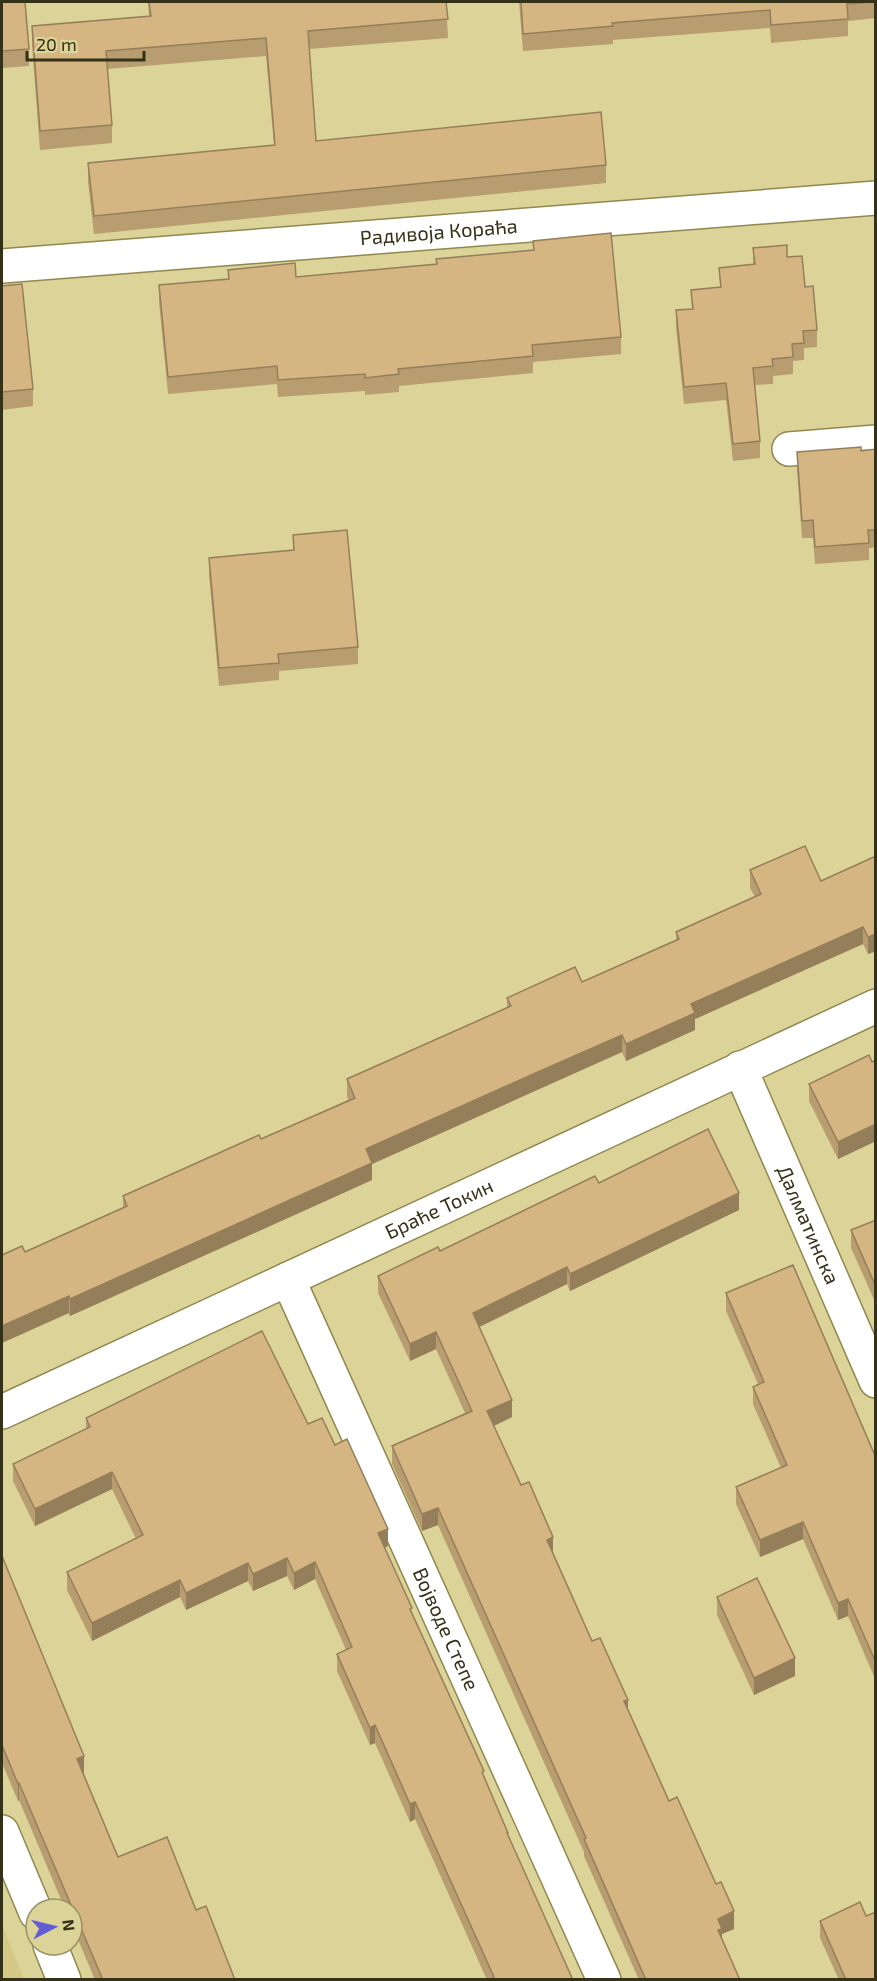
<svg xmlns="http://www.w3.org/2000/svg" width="877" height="1981" font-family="'Exo 2',sans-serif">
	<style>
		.built { fill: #d4c986 }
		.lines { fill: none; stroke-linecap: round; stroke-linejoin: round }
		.minor-casing { stroke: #918850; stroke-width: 36 }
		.minor { stroke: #fff; stroke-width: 33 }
		.wall { fill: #b79d70 }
		.shaded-wall { fill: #957f5b }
		.building { fill: #d5b682; stroke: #957f5b; stroke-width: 1.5 }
		.labels { text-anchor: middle; stroke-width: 4.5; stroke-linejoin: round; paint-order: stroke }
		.street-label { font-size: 20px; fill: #343119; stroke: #dcd398 }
	</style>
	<rect width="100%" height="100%" fill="#dcd398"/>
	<path class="built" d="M2,1925L24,1979H2Z"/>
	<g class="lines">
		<defs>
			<g id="minor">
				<path id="s1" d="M2,266L876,198"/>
				<path d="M789,449L876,442"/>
				<path id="s2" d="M740,1068L876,1381"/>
				<path id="s3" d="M288,1279L604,1980"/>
				<path id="s4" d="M2,1412L876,1006"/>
				<path d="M2,1832L36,1913"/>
				<path d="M50,1945L64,1980"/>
			</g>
		</defs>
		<use href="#minor" class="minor-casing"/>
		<use href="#minor" class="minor"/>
	</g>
	<g class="wall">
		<path d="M2,2L29,49V66L2,68Z"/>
		<path d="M148,2H446L448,38L309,49L316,141L606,165V183L94,234L88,182V163L274,145L266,56L107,69L112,125V143L40,150L32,45V26L149,16Z"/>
		<path d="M519,2H876V18L848,21V36L771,43L770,28L613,40V44L523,51Z"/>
		<path d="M533,241L621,337V354L533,362V373L399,386V392L365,395V391L278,397L277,384L168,394L159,302V285L228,279V270L296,277L436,264V259L533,250Z"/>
		<path d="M753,248L787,257L805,287L817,330V347L804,348V360L793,361V374L773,376V384L755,385L760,441V458L733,461L726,400L684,404L676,328V310L692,309L691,290L720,287L719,268L753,264Z"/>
		<path d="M2,286L33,389V406L2,410Z"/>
		<path d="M876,449V547L869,548V560L815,564L813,538H802L797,470V452Z"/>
		<path d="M293,535L358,647V664L279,671V680L219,686L209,575V558L293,550Z"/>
		<path d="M876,856V951L868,954L863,944L695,1019V1030L626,1061L622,1052L372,1164V1180L70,1316L25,1252L123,1208V1196L261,1139L348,1100L347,1096V1079L507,1008V998L582,982L676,940V932L755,897L750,888V870L821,881Z"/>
		<path d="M876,1060V1141L838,1159L809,1101V1084Z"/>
		<path d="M599,1183L739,1210L570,1291L567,1284L479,1327L512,1417L494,1426L553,1553L592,1641L628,1709L669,1801L734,1929L722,1934V1939L740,1980H639L584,1856V1852L438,1525L422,1531L392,1464V1446L465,1413L436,1349L410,1361L378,1293V1276L440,1251Z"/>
		<path d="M876,1220V1304L851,1248V1230Z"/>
		<path d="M726,1293L876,1458V1681L848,1616L838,1620L803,1539L760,1557L736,1504V1487L781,1468L753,1404V1387L758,1384L726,1311Z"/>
		<path d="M86,1418L308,1424L335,1445L388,1546L384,1548L412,1613L484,1779L508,1836L573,1980H487L415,1819L410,1822L375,1743L370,1745L337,1671V1654L346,1650L315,1579L294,1590L287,1576L253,1591L248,1581L186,1610L180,1597L92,1641L67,1590V1572L136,1539L112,1489L35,1526L13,1481V1464L86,1429Z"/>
		<path d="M2,1556L84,1774L118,1857L196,1910L235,1980H95L72,1925V1909H65L19,1800L18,1801L2,1763Z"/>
		<path d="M717,1597L795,1676L754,1695L717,1615Z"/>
		<path d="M866,1916L876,1980H839L820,1938V1921Z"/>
	</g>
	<g class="shaded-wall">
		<path d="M863,927V944L695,1019V1030L626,1061V1044L691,1004Z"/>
		<path d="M876,934V951L868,954V937Z"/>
		<path d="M622,1035V1052L372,1164V1180L70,1316V1299L366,1149Z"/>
		<path d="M876,1124V1141L838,1159V1142Z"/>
		<path d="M739,1193V1210L570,1291V1274Z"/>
		<path d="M567,1267V1284L473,1330V1313Z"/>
		<path d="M69,1296V1313L2,1343V1326Z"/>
		<path d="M436,1332V1349L410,1361V1344Z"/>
		<path d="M512,1400V1417L487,1429V1411Z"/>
		<path d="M112,1472V1489L35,1526V1509Z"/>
		<path d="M438,1508V1525L422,1531V1514Z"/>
		<path d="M803,1522V1539L760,1557V1540Z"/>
		<path d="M388,1529V1546L378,1551V1533Z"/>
		<path d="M553,1537V1554L547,1540Z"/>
		<path d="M287,1558V1576L253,1591V1574Z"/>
		<path d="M315,1562V1579L294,1590V1573Z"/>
		<path d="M248,1563V1581L186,1610V1593Z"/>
		<path d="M180,1580V1597L92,1641V1623Z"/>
		<path d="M848,1599V1616L838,1620V1603Z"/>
		<path d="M795,1658V1676L754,1695V1678Z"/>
		<path d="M628,1700V1717L624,1701Z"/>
		<path d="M375,1725V1743L370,1745V1728Z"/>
		<path d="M84,1756V1774L77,1776V1759Z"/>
		<path d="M19,1783V1800L18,1801V1784Z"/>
		<path d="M415,1802V1819L410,1822V1804Z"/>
		<path d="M734,1911V1929L722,1934V1946L718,1948V1919Z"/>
	</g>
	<g class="building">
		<path d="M2,2H25L29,49L2,51Z"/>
		<path d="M149,2H446L448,19L308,31L316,141L601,112L606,165L94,216L88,163L275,145L266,38L106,51L112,125L40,131L32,26L151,16Z"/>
		<path d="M521,2H872L847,4L848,19L771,25L770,10L612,23L613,26L523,34Z"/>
		<path d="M611,233L621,337L532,345L533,356L398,369L399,374L365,378V374L278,380L277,366L168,377L159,285L229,279L228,270L295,263L296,277L437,264L436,259L534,250L533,241Z"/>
		<path d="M787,245V257L802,256L805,287L813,286L817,330L803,331L804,343L792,344L793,357L772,359L773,366L753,368L760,441L733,444L726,383L684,387L676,310L693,309L691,290L721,287L719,268L755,264L753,248Z"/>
		<path d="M22,284L33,389L2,392V286Z"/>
		<path d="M861,447V451L876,449V530H868L869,543L815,547L813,520L802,521L797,452Z"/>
		<path d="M347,530L358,647L278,654L279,663L219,668L209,558L294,550L293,535Z"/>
		<path d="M805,846L821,881L876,856V934L868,937L863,927L691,1004L695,1013L626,1044L622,1035L531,1075L366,1149L372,1163L70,1299L69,1296L2,1326V1255L22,1246L25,1252L127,1206L123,1196L259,1135L261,1139L355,1098L347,1079L511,1006L507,998L575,967L582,982L679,939L676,932L761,894L750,870Z"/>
		<path d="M869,1055L872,1062L876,1060V1124L838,1142L809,1084Z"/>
		<path d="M708,1129L739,1193L570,1274L567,1267L473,1313L512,1400L487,1411L521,1485L529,1482L553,1537L547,1540L592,1641L600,1638L628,1700L624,1701L669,1801L677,1797L716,1884L721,1882L734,1911L718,1919L722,1929L718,1930L740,1980H646L584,1839L586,1838L438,1508L422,1514L392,1446L472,1411L436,1332L410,1344L378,1276L438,1247L440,1251L595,1176L599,1183Z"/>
		<path d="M876,1220V1287L851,1230Z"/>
		<path d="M793,1265L876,1458V1663L848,1599L838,1603L803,1522L760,1540L736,1487L787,1465L753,1387L764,1382L726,1293Z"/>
		<path d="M262,1331L308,1424L322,1418L335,1445L347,1439L388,1529L378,1533L412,1608L410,1609L484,1771L482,1772L508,1833H507L573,1980H490L494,1977L415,1802L410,1804L375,1725L370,1728L337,1654L352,1647L315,1562L294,1573L287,1558L253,1574L248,1563L186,1593L180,1580L92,1623L67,1572L143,1535L112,1472L35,1509L13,1464L90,1427L86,1418Z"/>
		<path d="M2,1556L84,1756L77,1759L118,1857L167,1837L196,1910L206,1906L235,1980H103L19,1783L18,1784L2,1745Z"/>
		<path d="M757,1578L795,1658L754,1678L717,1597Z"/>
		<path d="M860,1902L866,1916L876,1912V1980H846L820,1921Z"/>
	</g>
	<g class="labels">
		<g class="street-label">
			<text dy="7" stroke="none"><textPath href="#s1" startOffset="438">Радивоја Кораћа</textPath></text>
			<text dy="7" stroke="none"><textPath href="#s4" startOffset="482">Браће Токин</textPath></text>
			<text dy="7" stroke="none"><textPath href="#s2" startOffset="171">Далматинска</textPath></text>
			<text dy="7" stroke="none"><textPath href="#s3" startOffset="384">Војводе Степе</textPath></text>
		</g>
	</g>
	<rect width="877" height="1981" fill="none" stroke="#343119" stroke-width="6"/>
	<g transform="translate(54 1927) rotate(83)"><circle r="28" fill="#dcd398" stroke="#999265" stroke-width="1.5"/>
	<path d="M0-4.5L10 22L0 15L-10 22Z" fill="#625dd6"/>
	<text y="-9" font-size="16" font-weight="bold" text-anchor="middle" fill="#343119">N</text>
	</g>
	<path d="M27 51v9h117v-9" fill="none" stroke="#343119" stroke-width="3"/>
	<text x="36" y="51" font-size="18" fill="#343119" stroke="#dcd398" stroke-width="4.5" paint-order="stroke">20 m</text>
</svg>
